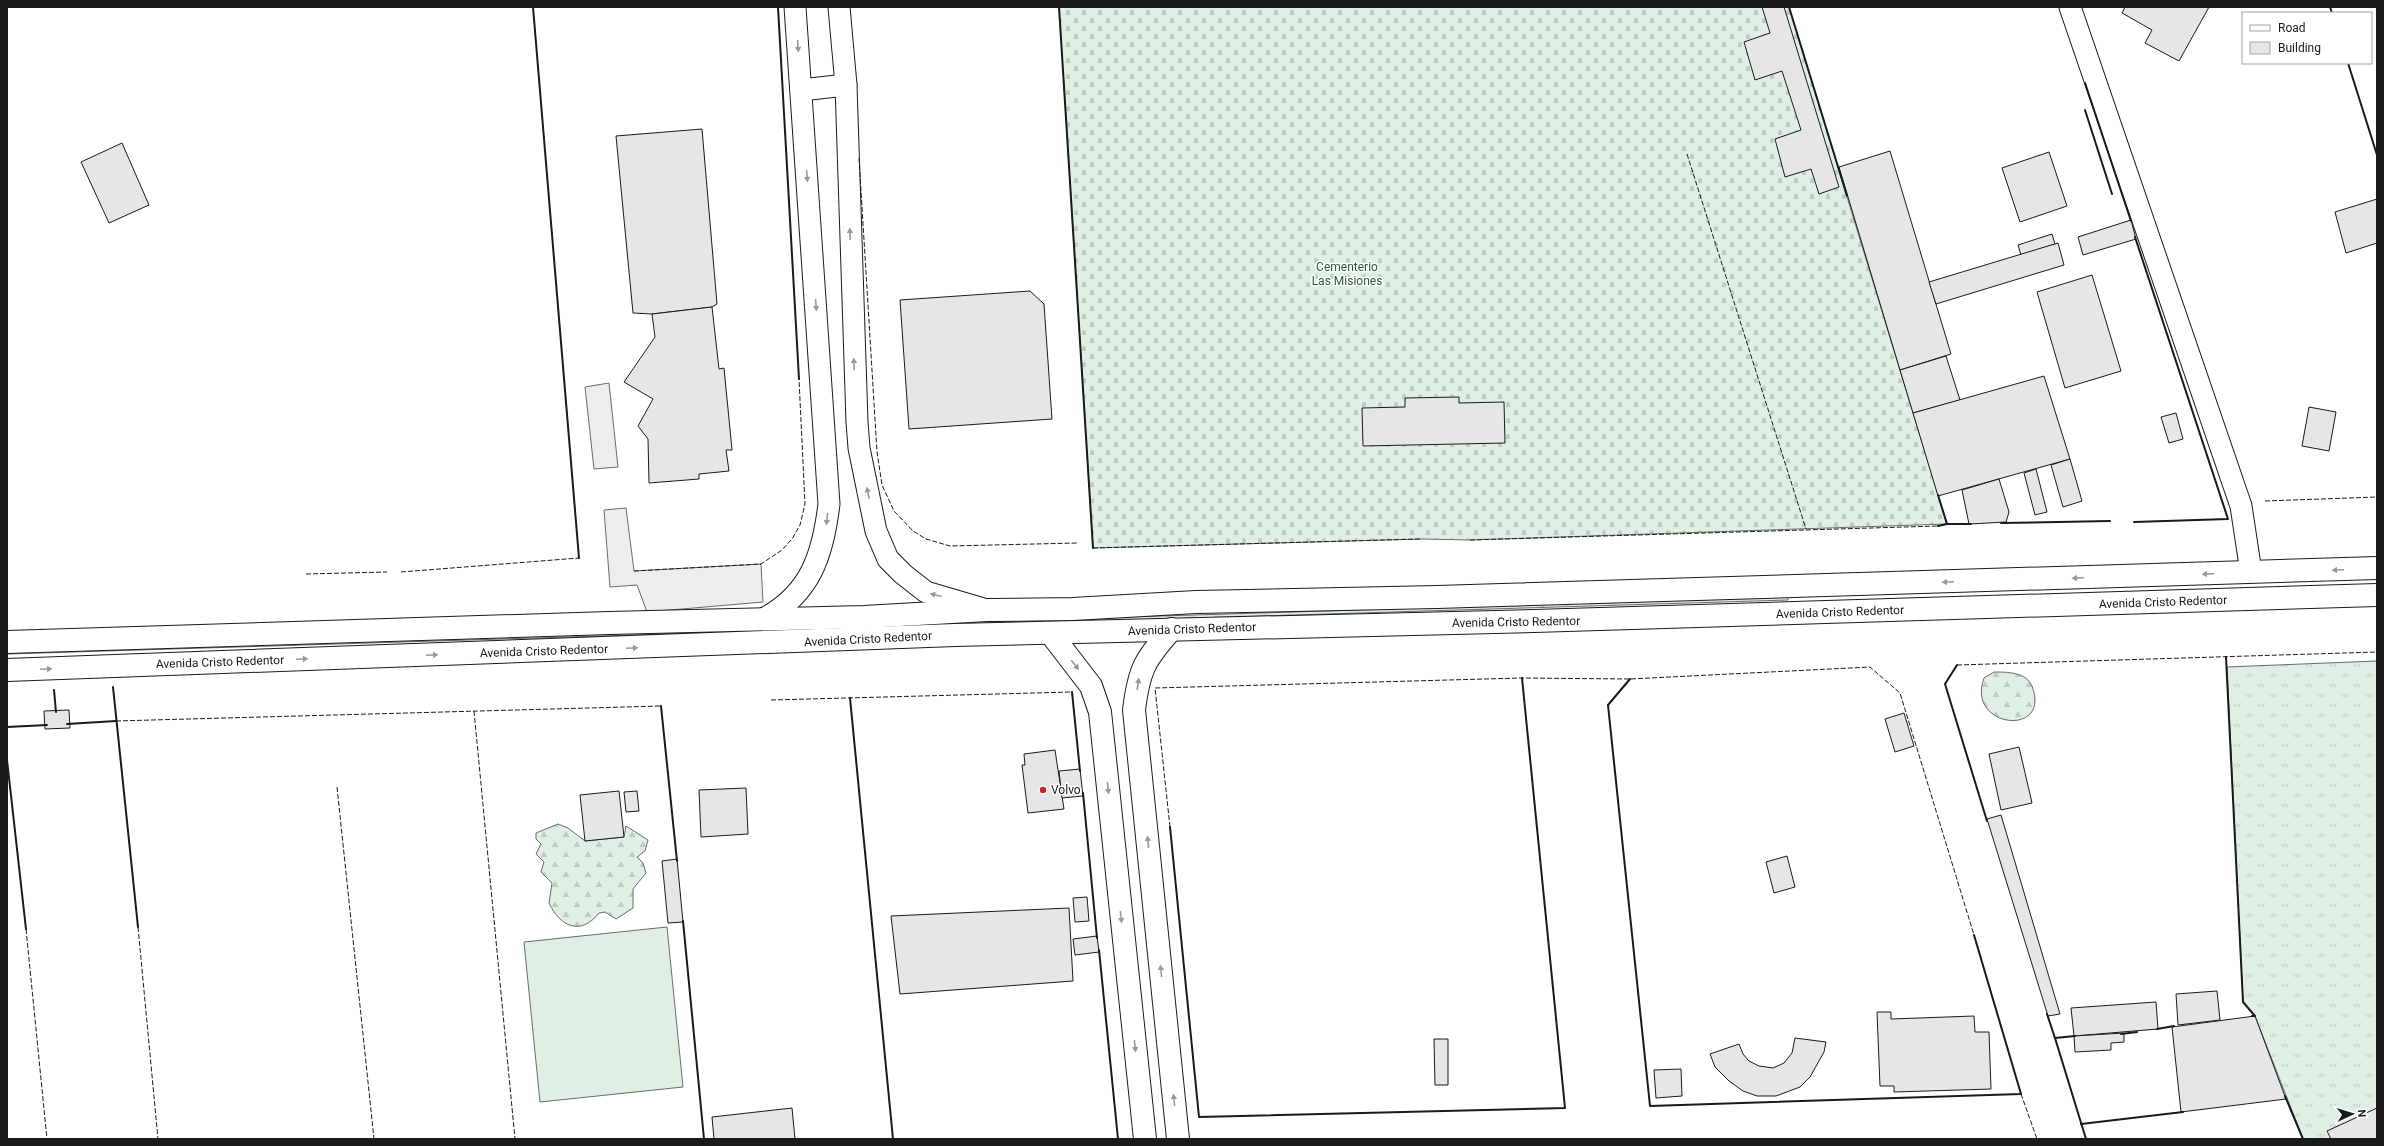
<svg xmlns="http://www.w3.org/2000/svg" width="2384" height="1146" font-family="Roboto,sans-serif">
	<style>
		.grass { fill: url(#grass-tufts); stroke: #6a6a6a }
		.forest { fill: url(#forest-firs); stroke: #6a6a6a }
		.cemetery { fill: url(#cemetery-stones); stroke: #6a6a6a }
		.garden { fill: #e0efe3; stroke: #6a6a6a }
		.parking { fill: #ededed; stroke: #6a6a6a }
		.building { fill: #e6e6e6; stroke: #1a1a1a }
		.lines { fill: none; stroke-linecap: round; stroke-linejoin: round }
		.minor-casing { stroke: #1a1a1a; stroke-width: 23 }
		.major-casing { stroke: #1a1a1a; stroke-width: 24 }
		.highway-casing { stroke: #1a1a1a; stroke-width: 24 }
		.minor { stroke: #fff; stroke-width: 21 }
		.major { stroke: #fff; stroke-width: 22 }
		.highway { stroke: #fff; stroke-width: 22 }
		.fence { stroke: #1a1a1a; stroke-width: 1; stroke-dasharray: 5 2; stroke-linecap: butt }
		.wall { stroke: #1a1a1a; stroke-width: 2 }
		.oneway { fill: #989898 }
		.poi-dot { fill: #c62828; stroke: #fff; stroke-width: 1.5 }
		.labels { text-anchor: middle; stroke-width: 3; stroke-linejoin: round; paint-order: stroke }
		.park-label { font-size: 12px; fill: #2b5a34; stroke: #fff }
		.street-label { font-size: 12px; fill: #1a1a1a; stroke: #fff }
		.poi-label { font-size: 12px; fill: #1a1a1a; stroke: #fff; text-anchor: start }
	</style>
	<defs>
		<pattern id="grass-tufts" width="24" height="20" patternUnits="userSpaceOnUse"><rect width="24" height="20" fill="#e0efe3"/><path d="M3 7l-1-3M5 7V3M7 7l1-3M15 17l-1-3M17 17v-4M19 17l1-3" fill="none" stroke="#c0ccc2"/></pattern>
		<pattern id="forest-firs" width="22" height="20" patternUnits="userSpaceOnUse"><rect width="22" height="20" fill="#e0efe3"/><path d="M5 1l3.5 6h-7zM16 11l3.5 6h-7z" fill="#c0ccc2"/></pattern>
		<pattern id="cemetery-stones" width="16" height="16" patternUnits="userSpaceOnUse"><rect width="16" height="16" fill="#e0efe3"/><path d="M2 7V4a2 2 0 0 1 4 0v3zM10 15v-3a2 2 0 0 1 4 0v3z" fill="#c0ccc2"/></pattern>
	</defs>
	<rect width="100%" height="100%" fill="#fff"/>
	<g class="grass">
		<path d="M1788,597V600L7,654V651Z"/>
		<path d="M2377,661V1139H2303L2255,1016L2243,1002L2227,667Z"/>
	</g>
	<g class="forest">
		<path d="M1994,672C2007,672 2026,672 2032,686C2052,738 1965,728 1984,678Z"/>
		<path d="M558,824L568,828L585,841L624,837L626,826L648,840L645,851L637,857L643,863L646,873L633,889V908L616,919L605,912L599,913C581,936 560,927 549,903L552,883L541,872L544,862L536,854L541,844L536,839V833Z"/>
	</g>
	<path class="cemetery" d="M1059,7H1789L1947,524L1470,540L1421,539L1093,548Z"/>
	<path class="garden" d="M667,927L683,1087L540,1102L524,942Z"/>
	<g class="parking">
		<path d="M609,383L618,467L594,469L585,387Z"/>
		<path d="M626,508L634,571L761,564L763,602L647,612L637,585L610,587L604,510Z"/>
	</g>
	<g class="building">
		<path d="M1762,7H1784L1839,187L1819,194L1811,169L1785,177L1775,139L1801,130L1782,71L1755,80L1744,42L1770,33Z"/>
		<path d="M2125,7H2209L2179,61L2145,43L2152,30L2122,13Z"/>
		<path d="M702,129L717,304L712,307L652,314L633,313L616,136Z"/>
		<path d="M122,143L149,205L109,223L81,162Z"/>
		<path d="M1890,151L1951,354L1900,370L1839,167Z"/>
		<path d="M2049,152L2067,206L2020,222L2002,168Z"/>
		<path d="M2377,199V243L2346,253L2335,212Z"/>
		<path d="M2131,220L2136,239L2083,255L2078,237Z"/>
		<path d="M2052,234L2055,244L2021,255L2018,245Z"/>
		<path d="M2058,243L2064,265L1936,304L1929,282Z"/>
		<path d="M2092,275L2121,371L2065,388L2037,292Z"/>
		<path d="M1030,291L1044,304L1052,419L909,429L900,300Z"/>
		<path d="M712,307L719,369L724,368L732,450H726L729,471L699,474V479L649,483L648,439L638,426L653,399L624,382L655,337L652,314Z"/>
		<path d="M1946,356L1960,400L1913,413L1900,370Z"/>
		<path d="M2044,376L2070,459L1938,496L1913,413Z"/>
		<path d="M1459,397V403L1504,402L1505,443L1363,446L1362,408L1405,407V398Z"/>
		<path d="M2309,407L2336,412L2329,451L2302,446Z"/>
		<path d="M2176,413L2183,439L2169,443L2161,417Z"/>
		<path d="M2070,459L2082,501L2063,507L2051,465Z"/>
		<path d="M2036,469L2047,512L2035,515L2024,473Z"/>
		<path d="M1999,479L2009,512L2006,522L1969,524L1962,490Z"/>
		<path d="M69,710L70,728L45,729L44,711Z"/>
		<path d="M1904,713L1914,746L1895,752L1885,719Z"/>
		<path d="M2019,747L2032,803L2001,810L1989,754Z"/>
		<path d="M1055,750L1064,809L1028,813L1022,765H1025L1024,754Z"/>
		<path d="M1080,769L1083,796L1062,798L1059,771Z"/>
		<path d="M746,788L748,834L701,837L699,790Z"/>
		<path d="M619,791L624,837L585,841L580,795Z"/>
		<path d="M637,791L639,811L626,812L624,792Z"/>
		<path d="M2001,815L2060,1014L2048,1016L1987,819Z"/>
		<path d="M1787,856L1795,887L1774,893L1766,862Z"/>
		<path d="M677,859L683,922L668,923L662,861Z"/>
		<path d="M1087,897L1089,921L1075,922L1073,898Z"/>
		<path d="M1069,908L1073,981L900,994L891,916Z"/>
		<path d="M1097,936L1099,952L1075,955L1073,939Z"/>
		<path d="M2217,991L2220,1020L2178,1025L2176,994Z"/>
		<path d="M2156,1002L2158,1029L2074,1036L2071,1008Z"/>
		<path d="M1877,1012H1891V1019L1974,1016L1975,1032H1989L1991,1089L1894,1092V1086H1880Z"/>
		<path d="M2255,1016L2286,1099L2181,1112L2172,1027Z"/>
		<path d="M2124,1033V1042L2111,1043V1050L2075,1052L2074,1036Z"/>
		<path d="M1795,1038L1826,1042L1824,1052L1810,1077L1800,1087L1776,1096H1757L1743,1091L1729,1081L1715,1067L1710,1054L1739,1044L1743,1054L1749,1061L1759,1066L1773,1068L1784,1063L1792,1053Z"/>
		<path d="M1434,1039H1448V1085H1435Z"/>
		<path d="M1681,1069L1682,1096L1656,1098L1654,1070Z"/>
		<path d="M792,1108L795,1139H714L712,1117Z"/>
		<path d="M2377,1108V1139H2331L2327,1131Z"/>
	</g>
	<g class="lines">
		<defs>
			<g id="minor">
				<path d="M839,7L846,85L857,422L859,448L876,531L888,559L903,574L926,592L987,610"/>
				<path d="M2070,7L2241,506L2251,572"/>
				<path d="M801,90L846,85"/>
				<path d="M763,619C811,594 823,554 829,504L795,7"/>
			</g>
			<g id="major">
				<path d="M1172,629C1145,659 1139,669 1134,710L1178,1139"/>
				<path d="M1051,634L1091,686L1100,712L1145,1139"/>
			</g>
			<g id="highway">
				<path d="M7,642L609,623L864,617L987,610L1073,609L1196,602L1437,597L2377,568"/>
				<path d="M7,670L955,635L1534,621L2377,595"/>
			</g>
		</defs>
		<use href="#minor" class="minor-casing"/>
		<use href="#major" class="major-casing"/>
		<use href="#highway" class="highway-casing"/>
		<use href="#minor" class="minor"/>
		<use href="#major" class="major"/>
		<use href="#highway" class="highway"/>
		<g class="fence">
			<path d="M1687,154L1806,529"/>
			<path d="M859,158L877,452L882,485L894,511L913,531L926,539L950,546L1077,543"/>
			<path d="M2265,501L2377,497"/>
			<path d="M1470,540L1938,526"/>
			<path d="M1093,548L1421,539"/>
			<path d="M634,571L761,564L782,550L792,539L800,525L805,504L799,379"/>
			<path d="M401,572L579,558"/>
			<path d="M306,574L387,572"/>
			<path d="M1957,665L2377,652"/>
			<path d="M771,700L1072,692"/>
			<path d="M474,711L515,1139"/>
			<path d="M116,721L661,706"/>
			<path d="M337,787L374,1139"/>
			<path d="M1170,827L1155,688L1522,678L1630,679L1870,667L1900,693L1974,935"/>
			<path d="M138,927L158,1139"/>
			<path d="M26,929L47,1139"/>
			<path d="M2021,1094L2037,1139"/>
		</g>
		<g class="wall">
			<path d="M533,7L579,558"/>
			<path d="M778,7L799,379"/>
			<path d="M1059,7L1093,548"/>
			<path d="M1789,7L1847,196"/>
			<path d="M2330,7L2332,13"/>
			<path d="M2348,63L2377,155"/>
			<path d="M2085,83L2131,221"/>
			<path d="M2085,110L2112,194"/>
			<path d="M2134,522L2228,519L2135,237"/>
			<path d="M2001,523L2110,521"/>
			<path d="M1947,524H1971"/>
			<path d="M1938,526L1947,524L1938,495"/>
			<path d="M2226,657L2243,1002L2255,1016H2252"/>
			<path d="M1957,665L1945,684L1987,821"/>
			<path d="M1630,679L1608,705L1650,1106L2021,1094L1974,935"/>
			<path d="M113,687L138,927"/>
			<path d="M54,690L56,712"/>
			<path d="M1072,692L1080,771"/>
			<path d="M850,698L893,1139"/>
			<path d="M661,706L677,861"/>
			<path d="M67,724L116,721"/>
			<path d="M7,727L47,725"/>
			<path d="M7,760L26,929"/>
			<path d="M1083,793L1097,938"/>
			<path d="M1170,827L1199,1117L1565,1108L1522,678"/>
			<path d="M683,921L704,1139"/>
			<path d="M1099,950L1118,1139"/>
			<path d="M2047,1014L2055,1038L2075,1036"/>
			<path d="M2157,1029L2174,1026"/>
			<path d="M2121,1034L2137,1032"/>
			<path d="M2055,1038L2086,1139"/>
			<path d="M2285,1096L2303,1139"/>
			<path d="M2081,1124L2183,1112"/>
		</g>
	</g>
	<defs><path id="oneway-solid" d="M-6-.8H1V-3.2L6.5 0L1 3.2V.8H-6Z"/></defs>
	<g class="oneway">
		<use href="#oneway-solid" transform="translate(798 46) rotate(86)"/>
		<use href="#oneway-solid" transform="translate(807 176) rotate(86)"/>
		<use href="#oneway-solid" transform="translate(850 234) rotate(-92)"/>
		<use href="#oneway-solid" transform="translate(816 305) rotate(86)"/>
		<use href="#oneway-solid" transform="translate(854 364) rotate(-92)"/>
		<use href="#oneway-solid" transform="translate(868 493) rotate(-102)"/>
		<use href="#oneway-solid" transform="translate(827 519) rotate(96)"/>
		<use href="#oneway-solid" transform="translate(2338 570) rotate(178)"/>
		<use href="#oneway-solid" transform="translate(2208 574) rotate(178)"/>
		<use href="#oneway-solid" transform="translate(2078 578) rotate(178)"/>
		<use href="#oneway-solid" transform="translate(1948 582) rotate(178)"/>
		<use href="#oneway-solid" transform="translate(936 595) rotate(-166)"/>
		<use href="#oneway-solid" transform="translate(632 648) rotate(-2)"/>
		<use href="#oneway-solid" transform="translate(432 655) rotate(-2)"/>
		<use href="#oneway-solid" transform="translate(302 659) rotate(-2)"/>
		<use href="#oneway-solid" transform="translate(1075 665) rotate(52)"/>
		<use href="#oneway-solid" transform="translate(46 669) rotate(-3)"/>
		<use href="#oneway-solid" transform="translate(1138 684) rotate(-81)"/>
		<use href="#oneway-solid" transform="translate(1108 788) rotate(84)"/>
		<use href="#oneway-solid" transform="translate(1148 842) rotate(-96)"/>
		<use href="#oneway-solid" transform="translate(1121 917) rotate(84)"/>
		<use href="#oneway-solid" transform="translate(1161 971) rotate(-96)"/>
		<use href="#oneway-solid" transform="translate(1135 1046) rotate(84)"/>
		<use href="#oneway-solid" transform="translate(1174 1100) rotate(-96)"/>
	</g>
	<circle class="poi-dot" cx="1043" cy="790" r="4"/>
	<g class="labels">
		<g class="park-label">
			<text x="1347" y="271">Cementerio<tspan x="1347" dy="14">Las Misiones</tspan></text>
		</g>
		<g class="street-label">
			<text transform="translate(2163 602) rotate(-2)" y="4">Avenida Cristo Redentor</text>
			<text transform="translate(1840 612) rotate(-2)" y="4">Avenida Cristo Redentor</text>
			<text transform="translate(1516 622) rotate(-1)" y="4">Avenida Cristo Redentor</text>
			<text transform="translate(1192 629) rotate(-2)" y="4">Avenida Cristo Redentor</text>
			<text transform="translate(868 639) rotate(-3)" y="4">Avenida Cristo Redentor</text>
			<text transform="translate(544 651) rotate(-2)" y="4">Avenida Cristo Redentor</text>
			<text transform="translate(220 662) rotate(-2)" y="4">Avenida Cristo Redentor</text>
		</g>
		<g class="poi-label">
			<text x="1051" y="794">Volvo</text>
		</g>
	</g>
	<rect width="2384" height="1146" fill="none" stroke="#1a1a1a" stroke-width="16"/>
	<rect x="2242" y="12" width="130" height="52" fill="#ffffff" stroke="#a3a3a3"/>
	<rect x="2250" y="25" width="20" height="6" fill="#ffffff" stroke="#a3a3a3"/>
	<text x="2278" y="32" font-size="12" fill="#1a1a1a">Road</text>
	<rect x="2250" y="42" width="20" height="12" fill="#e6e6e6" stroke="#a3a3a3"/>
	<text x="2278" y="52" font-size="12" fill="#1a1a1a">Building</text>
	<g transform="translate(2352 1114) rotate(86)" stroke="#ffffff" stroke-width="3" paint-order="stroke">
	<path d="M0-3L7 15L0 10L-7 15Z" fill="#1a1a1a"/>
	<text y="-6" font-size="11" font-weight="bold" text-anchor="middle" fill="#1a1a1a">N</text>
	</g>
</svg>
